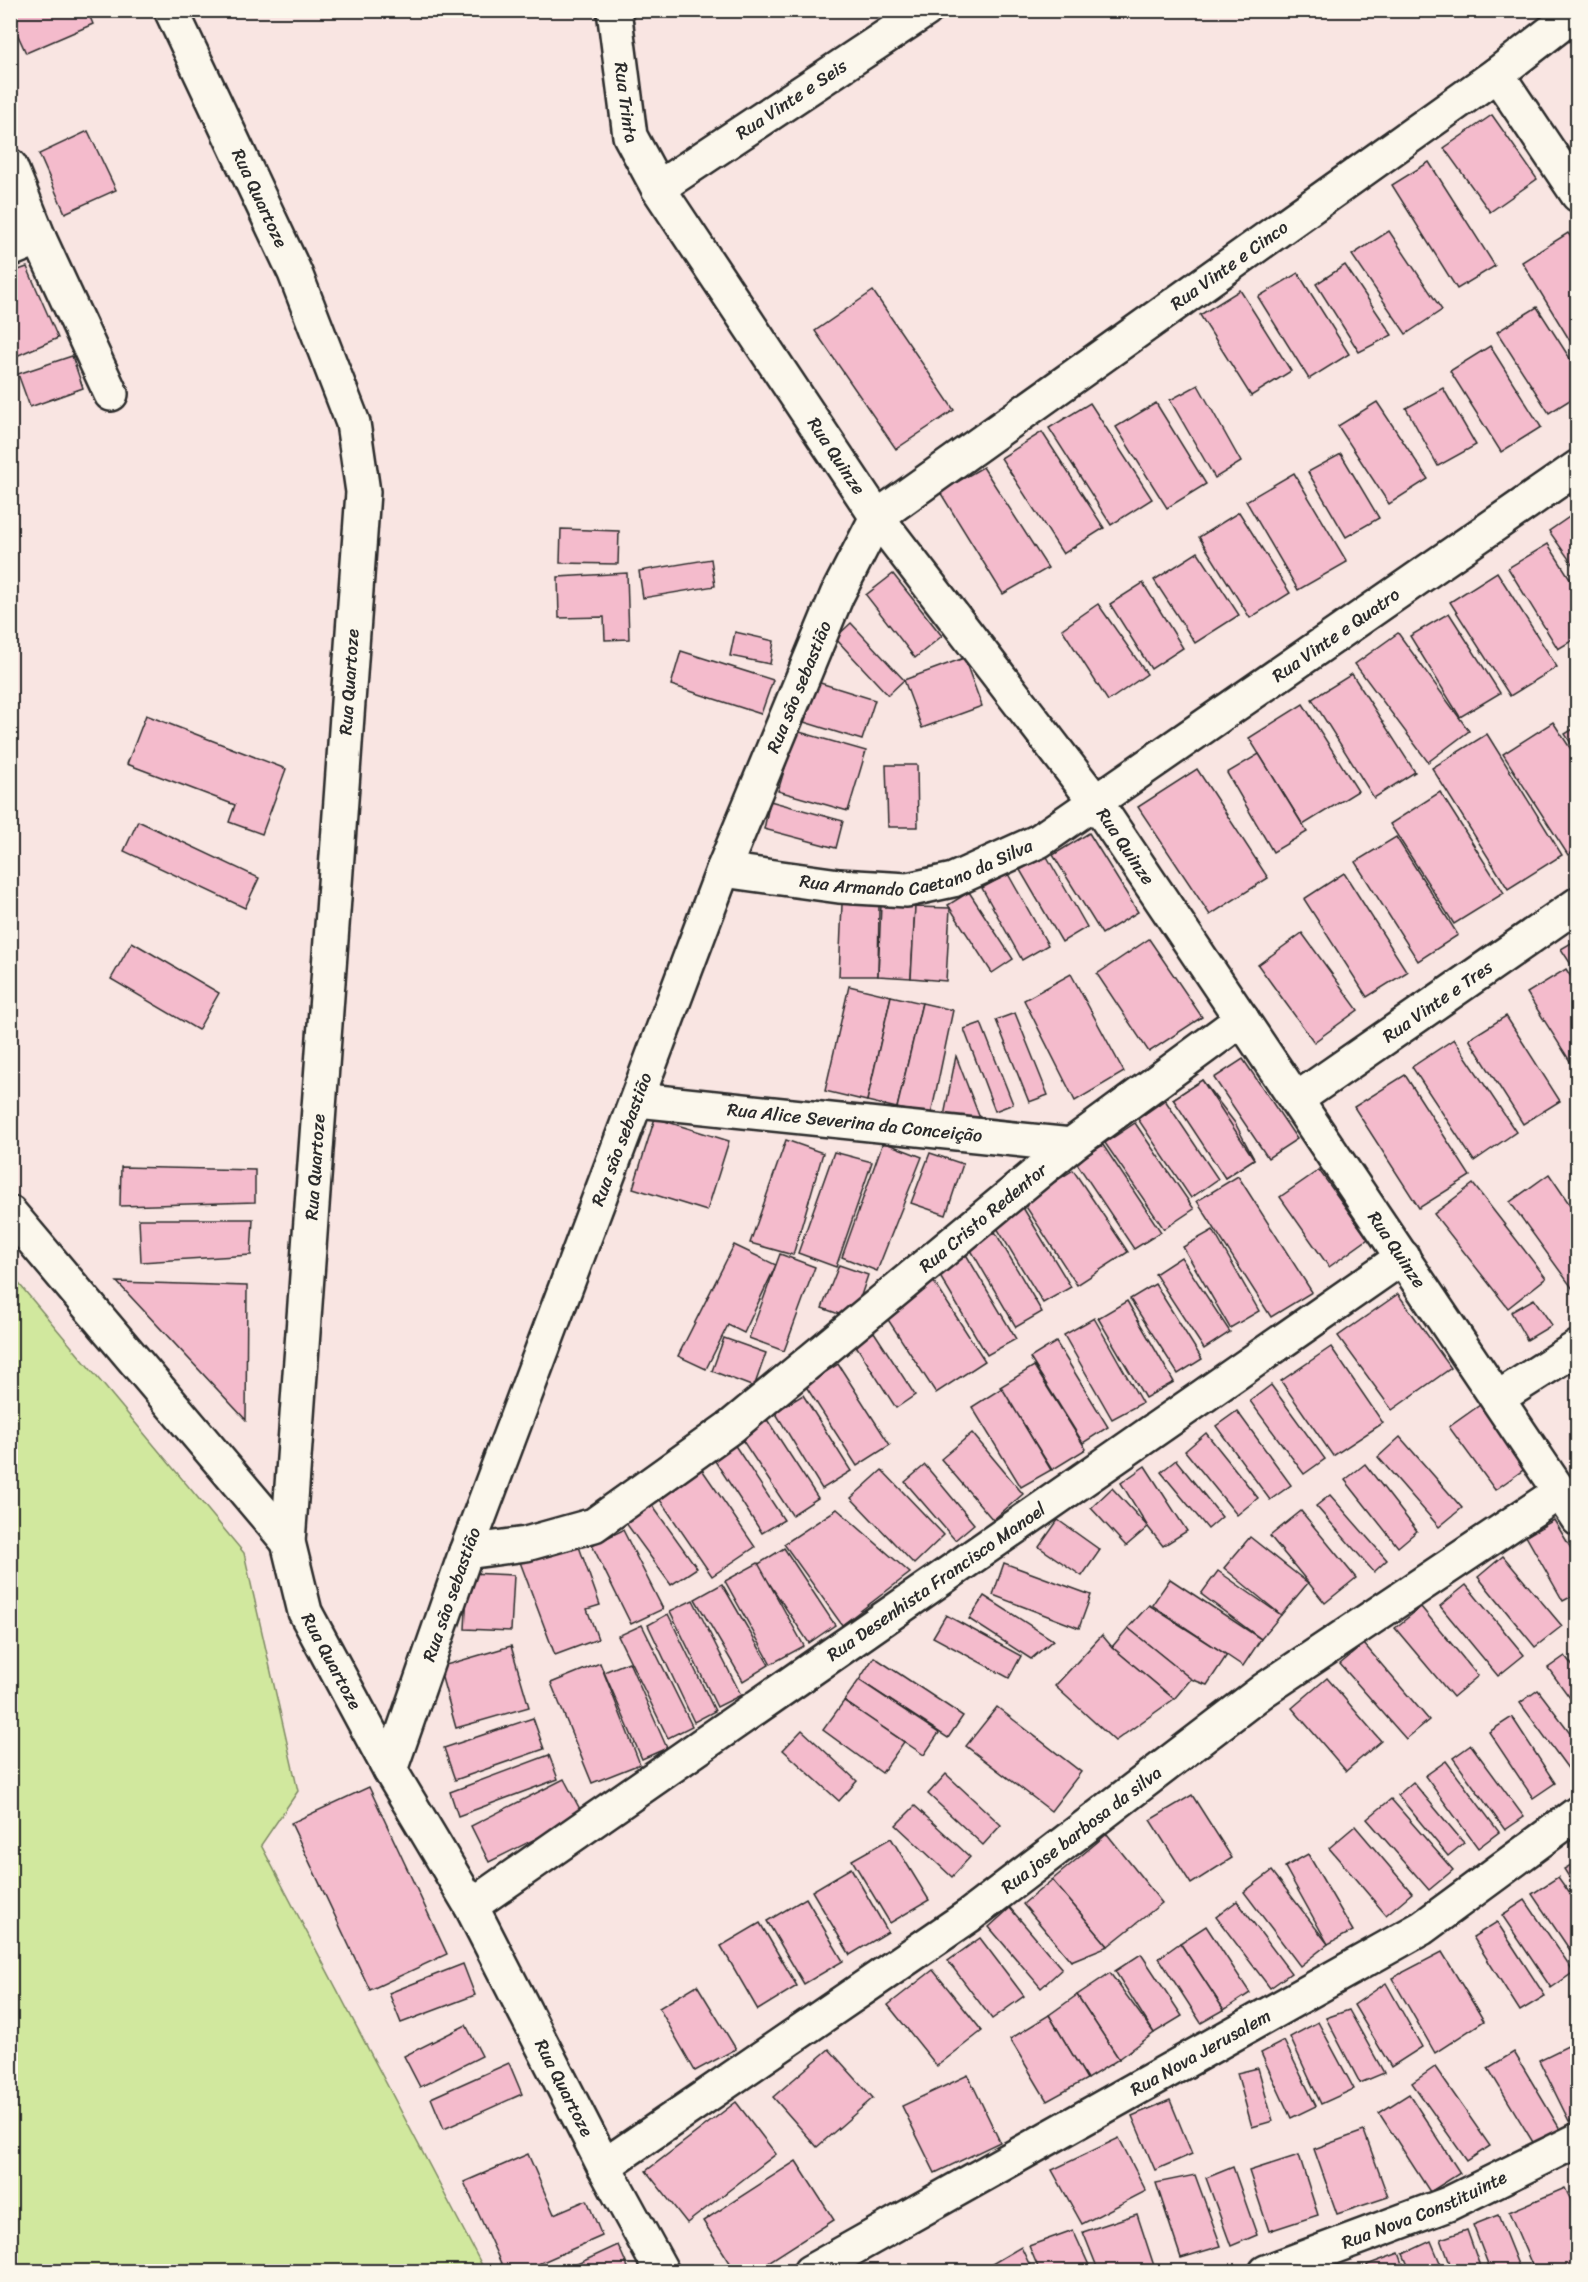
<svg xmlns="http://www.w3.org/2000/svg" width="1588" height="2282" font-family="Sriracha,sans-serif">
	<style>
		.green { fill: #d1e89e; stroke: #7e8a64; stroke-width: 1.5 }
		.building { fill: #f4bbcc; stroke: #2b2b2b; stroke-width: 1.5 }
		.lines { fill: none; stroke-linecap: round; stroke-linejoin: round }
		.minor-casing { stroke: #2b2b2b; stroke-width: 38 }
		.tertiary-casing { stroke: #2b2b2b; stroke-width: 38 }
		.minor { stroke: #fbf7ec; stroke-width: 33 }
		.tertiary { stroke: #fbf7ec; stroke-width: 33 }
		.labels { text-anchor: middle; stroke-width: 6; stroke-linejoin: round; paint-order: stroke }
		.street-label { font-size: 18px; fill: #2b2b2b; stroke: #fbf7ec }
	</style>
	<rect width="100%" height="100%" fill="#f9e5e2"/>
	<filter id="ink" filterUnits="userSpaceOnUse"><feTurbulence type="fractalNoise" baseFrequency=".0167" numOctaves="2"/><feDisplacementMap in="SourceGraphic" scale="12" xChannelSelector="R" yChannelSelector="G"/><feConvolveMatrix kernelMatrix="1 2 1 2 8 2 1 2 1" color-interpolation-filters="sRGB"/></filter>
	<g filter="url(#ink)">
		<path class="green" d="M10,1273L244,1553L298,1791L261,1845L485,2271H11Z"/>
		<g class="building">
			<path d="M10,10H87L93,24L26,53L10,18Z"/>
			<path d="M1492,115L1537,179L1490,212L1444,148Z"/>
			<path d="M88,131L116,190L65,213L39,154Z"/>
			<path d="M1429,162L1495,266L1457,289L1392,185Z"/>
			<path d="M1389,231L1442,310L1406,334L1352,255Z"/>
			<path d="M1568,233L1578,247V354L1522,262Z"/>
			<path d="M1345,265L1392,335L1359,352L1316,284Z"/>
			<path d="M27,267L58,338L14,357L10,349V273Z"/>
			<path d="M1298,273L1349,354L1309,379L1258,297Z"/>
			<path d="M1240,290L1291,371L1251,396L1200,315Z"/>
			<path d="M873,291L954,410L896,449L815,331Z"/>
			<path d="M1537,307L1578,371V395L1549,413L1497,332Z"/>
			<path d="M1490,346L1541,427L1501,452L1450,371Z"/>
			<path d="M72,356L83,388L30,407L18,374Z"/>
			<path d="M1198,385L1241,462L1215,478L1170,400Z"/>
			<path d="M1443,388L1476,445L1438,466L1406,408Z"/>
			<path d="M1377,402L1428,479L1389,504L1338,426Z"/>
			<path d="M1090,403L1152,499L1111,525L1049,428Z"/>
			<path d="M1156,403L1206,484L1167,508L1116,427Z"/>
			<path d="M1042,432L1104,528L1063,554L1001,458Z"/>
			<path d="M1341,454L1379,518L1346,537L1308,472Z"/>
			<path d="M983,467L1048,568L1003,594L940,492Z"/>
			<path d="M1294,473L1347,562L1298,590L1246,501Z"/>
			<path d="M1578,511V572L1549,531Z"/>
			<path d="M1239,512L1290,593L1250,618L1199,537Z"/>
			<path d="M561,529L619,531L618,564L560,563Z"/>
			<path d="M1548,544L1578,591V637L1558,649L1508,568Z"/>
			<path d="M1198,552L1239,615L1195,643L1154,580Z"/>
			<path d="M711,559L715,586L643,598L639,571Z"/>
			<path d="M1497,572L1557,667L1510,696L1450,602Z"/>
			<path d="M627,573L629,639L605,640L604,617L559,618L558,577Z"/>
			<path d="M893,574L942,636L915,658L866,595Z"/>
			<path d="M1143,583L1183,648L1151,669L1110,604Z"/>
			<path d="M1098,604L1147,674L1108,701L1062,629Z"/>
			<path d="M1449,613L1500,693L1460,717L1410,636Z"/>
			<path d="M851,623L904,680L888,695L835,638Z"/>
			<path d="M735,632L774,641L770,664L730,656Z"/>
			<path d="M1398,633L1469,731L1428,762L1355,664Z"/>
			<path d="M681,651L773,680L761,714L671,685Z"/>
			<path d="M964,658L982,706L922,728L904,680Z"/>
			<path d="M1352,674L1415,772L1374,798L1312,699Z"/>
			<path d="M817,682L875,700L862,740L804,722Z"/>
			<path d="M1303,704L1358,791L1303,825L1249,738Z"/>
			<path d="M146,715L286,769L262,834L229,822L235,805L127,764Z"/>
			<path d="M1553,722L1578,760V848L1568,855L1503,754Z"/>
			<path d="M1578,726V754L1565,734Z"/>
			<path d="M796,731L866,751L848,811L778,791Z"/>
			<path d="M1487,734L1562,855L1508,889L1432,768Z"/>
			<path d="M1259,754L1307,832L1273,852L1227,773Z"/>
			<path d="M886,765H917L918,827H888Z"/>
			<path d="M1197,769L1268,878L1210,915L1138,807Z"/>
			<path d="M1440,792L1504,893L1454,924L1390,824Z"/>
			<path d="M770,801L843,821L836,848L764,829Z"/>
			<path d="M138,821L259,878L245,908L124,851Z"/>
			<path d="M1089,833L1138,912L1102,934L1053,855Z"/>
			<path d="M1396,837L1458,935L1418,961L1355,862Z"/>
			<path d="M1046,855L1087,927L1062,942L1020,870Z"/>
			<path d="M1344,873L1407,972L1367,997L1304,899Z"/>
			<path d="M1008,874L1048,945L1022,960L982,888Z"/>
			<path d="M969,892L1013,959L992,973L948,905Z"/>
			<path d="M842,904L879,906L878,976H839Z"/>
			<path d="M881,905L915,907L911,978L878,976Z"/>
			<path d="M915,907L950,908L946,981L911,978Z"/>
			<path d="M1302,933L1358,1010L1314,1042L1258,965Z"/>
			<path d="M1149,939L1202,1017L1149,1052L1097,974Z"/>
			<path d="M1578,939V975L1561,949Z"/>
			<path d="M132,942L219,993L198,1030L111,979Z"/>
			<path d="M1566,969L1578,988V1074L1527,993Z"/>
			<path d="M1071,974L1124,1072L1075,1101L1024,1000Z"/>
			<path d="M849,986L891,996L867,1101L825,1091Z"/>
			<path d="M891,996L922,1003L897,1108L867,1101Z"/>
			<path d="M922,1003L953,1010L931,1115L897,1108Z"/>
			<path d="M1015,1013L1048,1095L1029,1102L996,1020Z"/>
			<path d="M1506,1016L1560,1101L1523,1124L1469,1039Z"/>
			<path d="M981,1023L1013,1104L995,1111L964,1029Z"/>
			<path d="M1454,1039L1516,1132L1474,1161L1412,1067Z"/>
			<path d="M956,1056L981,1121L944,1116Z"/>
			<path d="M1243,1059L1297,1139L1268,1158L1214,1078Z"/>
			<path d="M1405,1075L1470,1176L1419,1208L1354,1107Z"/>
			<path d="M1202,1080L1235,1123L1254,1159L1225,1178L1206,1144L1173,1099Z"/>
			<path d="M1202,1080L1254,1159L1225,1178L1173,1099Z"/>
			<path d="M1165,1100L1218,1179L1191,1198L1138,1119Z"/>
			<path d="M655,1118L729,1141L707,1211L633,1188Z"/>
			<path d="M1135,1123L1194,1209L1164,1229L1105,1143Z"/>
			<path d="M786,1140L823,1153L793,1255L750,1243Z"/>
			<path d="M883,1142L922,1157L877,1271L842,1257Z"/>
			<path d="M1103,1145L1161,1232L1134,1249L1076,1162Z"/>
			<path d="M834,1152L872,1162L836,1267L798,1253Z"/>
			<path d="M930,1153L963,1164L946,1215L911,1203Z"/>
			<path d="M121,1167L255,1170V1202L120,1206Z"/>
			<path d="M1073,1170L1128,1252L1077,1285L1023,1202Z"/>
			<path d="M1319,1170L1368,1239L1329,1267L1280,1197Z"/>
			<path d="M1549,1174L1570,1205L1578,1200V1296L1510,1202Z"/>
			<path d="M1238,1176L1312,1292L1271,1317L1197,1201Z"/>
			<path d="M1473,1184L1546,1278L1508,1308L1434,1214Z"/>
			<path d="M1022,1206L1071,1287L1043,1303L994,1223Z"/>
			<path d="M139,1219H253L251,1255L141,1262Z"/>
			<path d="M994,1230L1042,1312L1016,1327L968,1245Z"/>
			<path d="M1213,1230L1259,1311L1230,1328L1183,1247Z"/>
			<path d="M734,1245L776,1265L744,1333L728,1325L706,1369L678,1356Z"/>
			<path d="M964,1251L1016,1339L987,1355L935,1268Z"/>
			<path d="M780,1254L815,1267L784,1351L749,1338Z"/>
			<path d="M1181,1257L1230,1332L1204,1349L1155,1274Z"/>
			<path d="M839,1265L868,1275L853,1319L822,1308Z"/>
			<path d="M117,1282L247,1286L246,1420Z"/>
			<path d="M934,1282L985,1361L936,1393L885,1315Z"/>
			<path d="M1155,1284L1202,1359L1178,1374L1130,1299Z"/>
			<path d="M1398,1294L1451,1368L1392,1410L1338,1336Z"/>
			<path d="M1534,1299L1552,1325L1527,1340L1511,1312Z"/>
			<path d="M1127,1301L1174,1382L1145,1398L1098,1318Z"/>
			<path d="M1094,1318L1142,1403L1112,1419L1064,1335Z"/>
			<path d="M874,1332L915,1395L896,1408L855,1344Z"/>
			<path d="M724,1338L766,1353L754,1387L712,1371Z"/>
			<path d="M1056,1342L1108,1427L1083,1443L1030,1358Z"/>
			<path d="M1331,1347L1383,1423L1333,1456L1281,1381Z"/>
			<path d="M838,1364L890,1445L857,1466L805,1385Z"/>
			<path d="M1034,1366L1086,1449L1052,1470L1000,1387Z"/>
			<path d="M1271,1385L1325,1459L1304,1474L1250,1401Z"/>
			<path d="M1002,1388L1051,1470L1021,1487L972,1407Z"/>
			<path d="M803,1395L851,1471L822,1489L775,1412Z"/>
			<path d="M1480,1405L1526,1468L1495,1490L1449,1427Z"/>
			<path d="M1237,1411L1291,1485L1270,1500L1216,1426Z"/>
			<path d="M766,1418L818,1498L792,1515L739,1435Z"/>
			<path d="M972,1433L1023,1494L993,1520L941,1459Z"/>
			<path d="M1206,1433L1258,1498L1237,1515L1185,1451Z"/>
			<path d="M1400,1437L1462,1508L1439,1527L1378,1457Z"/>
			<path d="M734,1444L784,1520L762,1533L713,1458Z"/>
			<path d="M1176,1460L1222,1517L1208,1529L1161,1472Z"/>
			<path d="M1365,1464L1417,1531L1398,1547L1345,1480Z"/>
			<path d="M925,1465L974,1524L955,1540L905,1482Z"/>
			<path d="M1145,1466L1187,1531L1163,1546L1148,1527L1121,1483Z"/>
			<path d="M701,1468L755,1547L712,1576L658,1497Z"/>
			<path d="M882,1470L944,1535L914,1564L851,1498Z"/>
			<path d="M1112,1488L1148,1527L1126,1546L1091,1508Z"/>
			<path d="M1330,1495L1387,1560L1374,1572L1316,1506Z"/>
			<path d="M649,1501L697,1568L671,1585L623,1519Z"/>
			<path d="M837,1509L910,1573L842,1625L784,1544Z"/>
			<path d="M1301,1511L1356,1578L1325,1603L1270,1536Z"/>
			<path d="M1058,1520L1100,1550L1082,1576L1039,1547Z"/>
			<path d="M1554,1520L1578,1560V1593L1563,1601L1526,1536Z"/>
			<path d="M623,1530L663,1609L631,1624L592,1545Z"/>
			<path d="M1250,1537L1308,1583L1281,1615L1224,1568Z"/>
			<path d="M577,1541L600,1605L587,1609L598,1639L555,1655L520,1562Z"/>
			<path d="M784,1548L835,1625L809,1643L757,1565Z"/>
			<path d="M1503,1556L1562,1626L1535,1647L1478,1577Z"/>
			<path d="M758,1563L804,1646L771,1664L725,1581Z"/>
			<path d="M1004,1563L1091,1595L1079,1628L993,1595Z"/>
			<path d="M1218,1571L1281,1615L1261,1639L1201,1594Z"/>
			<path d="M468,1573L514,1575L511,1631L465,1629Z"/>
			<path d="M1170,1579L1261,1639L1243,1666L1152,1605Z"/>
			<path d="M722,1584L769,1665L743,1681L695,1599Z"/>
			<path d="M1466,1585L1524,1655L1498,1676L1440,1606Z"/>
			<path d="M984,1596L1053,1640L1031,1659L969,1619Z"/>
			<path d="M693,1600L741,1695L717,1707L670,1611Z"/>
			<path d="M1149,1605L1227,1655L1207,1685L1191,1679L1128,1628Z"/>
			<path d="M1421,1607L1478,1676L1453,1697L1395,1628Z"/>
			<path d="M668,1614L715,1711L694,1722L648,1625Z"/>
			<path d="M946,1615L1021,1656L1009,1678L933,1637Z"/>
			<path d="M642,1625L692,1726L668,1738L618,1636Z"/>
			<path d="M1128,1628L1191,1679L1174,1699L1112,1647Z"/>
			<path d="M1102,1635L1112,1647L1174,1699L1115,1741L1055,1686Z"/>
			<path d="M1364,1644L1429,1720L1406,1739L1340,1664Z"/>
			<path d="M511,1646L529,1707L456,1728L439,1667Z"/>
			<path d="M1565,1656L1578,1673V1709L1548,1668Z"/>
			<path d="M874,1657L963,1716L948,1738L859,1680Z"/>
			<path d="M629,1662L667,1748L642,1759L604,1672Z"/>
			<path d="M600,1663L640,1764L592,1783L551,1683Z"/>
			<path d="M1327,1678L1381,1741L1346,1771L1292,1708Z"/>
			<path d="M859,1680L939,1733L924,1755L844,1701Z"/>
			<path d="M1538,1690L1578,1743V1777L1575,1778L1520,1703Z"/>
			<path d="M844,1701L904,1742L882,1773L823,1730Z"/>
			<path d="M997,1707L1081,1772L1051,1811L966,1746Z"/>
			<path d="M1512,1717L1555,1783L1533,1798L1489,1732Z"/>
			<path d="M533,1718L544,1749L455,1780L444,1748Z"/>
			<path d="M802,1730L857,1781L839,1801L783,1750Z"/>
			<path d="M1471,1745L1524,1817L1505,1830L1453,1758Z"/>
			<path d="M549,1755L558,1779L458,1816L450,1792Z"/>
			<path d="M1446,1761L1499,1832L1478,1848L1425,1776Z"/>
			<path d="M946,1774L1001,1825L983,1845L928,1794Z"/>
			<path d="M564,1779L583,1815L489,1862L471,1826Z"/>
			<path d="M1413,1782L1464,1843L1448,1856L1398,1795Z"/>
			<path d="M369,1787L447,1954L370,1990L291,1823Z"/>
			<path d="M1192,1795L1232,1858L1191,1884L1150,1820Z"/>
			<path d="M1391,1799L1453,1870L1429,1890L1367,1819Z"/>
			<path d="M915,1806L970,1857L952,1877L896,1825Z"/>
			<path d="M1355,1826L1412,1893L1386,1915L1329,1848Z"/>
			<path d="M1107,1834L1162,1903L1108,1946L1052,1880Z"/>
			<path d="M891,1838L929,1900L890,1923L852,1860Z"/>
			<path d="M1308,1854L1353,1931L1328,1944L1285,1867Z"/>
			<path d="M1578,1861V1891L1564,1869Z"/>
			<path d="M851,1868L888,1932L850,1955L812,1891Z"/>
			<path d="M1272,1871L1328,1944L1300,1966L1244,1892Z"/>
			<path d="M1558,1877L1578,1905V1962L1532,1894Z"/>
			<path d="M1052,1880L1108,1946L1071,1961L1023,1904Z"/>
			<path d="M806,1898L843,1961L804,1984L767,1921Z"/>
			<path d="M1525,1900L1574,1972L1551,1988L1502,1915Z"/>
			<path d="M1237,1901L1291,1973L1270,1988L1216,1917Z"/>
			<path d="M1010,1908L1062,1969L1041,1988L989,1927Z"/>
			<path d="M1497,1922L1545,1996L1520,2011L1473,1937Z"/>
			<path d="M760,1923L797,1986L758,2010L721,1946Z"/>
			<path d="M1206,1926L1250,1993L1224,2010L1180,1943Z"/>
			<path d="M980,1938L1024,1996L992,2019L948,1961Z"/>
			<path d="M1180,1943L1224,2010L1201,2023L1159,1958Z"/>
			<path d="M1442,1952L1484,2021L1435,2053L1392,1978Z"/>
			<path d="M1141,1954L1182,2016L1154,2033L1115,1971Z"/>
			<path d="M463,1964L475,1995L401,2023L389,1993Z"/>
			<path d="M933,1970L982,2031L937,2066L888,2005Z"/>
			<path d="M1110,1973L1154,2033L1119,2059L1077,1995Z"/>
			<path d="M1386,1983L1422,2047L1391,2067L1354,2005Z"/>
			<path d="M697,1985L736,2049L695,2071L659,2008Z"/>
			<path d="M1077,1995L1119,2059L1087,2079L1049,2015Z"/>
			<path d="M1349,2010L1384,2073L1360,2083L1326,2018Z"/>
			<path d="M1049,2015L1087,2079L1047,2101L1010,2039Z"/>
			<path d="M1318,2022L1354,2089L1321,2104L1290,2037Z"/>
			<path d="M466,2025L482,2056L420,2087L404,2056Z"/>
			<path d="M1284,2041L1316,2106L1291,2118L1261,2053Z"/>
			<path d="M1576,2042L1578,2045V2117L1569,2121L1539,2060Z"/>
			<path d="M829,2049L873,2098L817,2147L773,2097Z"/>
			<path d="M1514,2052L1560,2129L1534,2144L1488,2068Z"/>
			<path d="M509,2063L522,2094L444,2129L431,2098Z"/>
			<path d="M1435,2067L1490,2146L1467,2161L1412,2083Z"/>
			<path d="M1258,2068L1273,2121L1252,2127L1237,2073Z"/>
			<path d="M968,2075L1000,2142L935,2173L902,2106Z"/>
			<path d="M1409,2094L1460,2173L1430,2192L1379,2113Z"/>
			<path d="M1170,2100L1192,2154L1155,2170L1132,2116Z"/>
			<path d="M736,2102L776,2154L687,2223L646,2171Z"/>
			<path d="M1364,2131L1388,2197L1337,2214L1314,2149Z"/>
			<path d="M1119,2138L1146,2191L1082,2224L1052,2170Z"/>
			<path d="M528,2154L554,2214L587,2200L602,2236L520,2272H505L464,2182Z"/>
			<path d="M1299,2155L1318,2215L1269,2231L1249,2171Z"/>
			<path d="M796,2161L834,2220L753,2272H736L703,2221Z"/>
			<path d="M1233,2167L1257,2235L1231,2246L1206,2178Z"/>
			<path d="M1195,2175L1221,2246L1181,2258L1156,2183Z"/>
			<path d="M1565,2188L1578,2215V2265L1564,2272H1535L1509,2212Z"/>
			<path d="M1137,2214L1156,2272H1099L1083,2232Z"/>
			<path d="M1498,2215L1521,2272H1491L1473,2225Z"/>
			<path d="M1073,2230L1092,2272H1040L1029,2246Z"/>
			<path d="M1467,2230L1482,2272H1453L1441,2239Z"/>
			<path d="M1431,2241L1444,2272H1411L1403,2254Z"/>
			<path d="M618,2245L630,2272H560Z"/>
			<path d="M1021,2247L1033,2272H986L985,2268Z"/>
			<path d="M1399,2253L1406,2272H1370L1367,2265Z"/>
		</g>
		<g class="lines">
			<defs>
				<g id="minor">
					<path id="s1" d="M614,10L630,136L658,188L877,517L1095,801L1578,1519"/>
					<path d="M1497,74L1578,195"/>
					<path d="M10,166L39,238L10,250"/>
					<path id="s2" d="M658,188L926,10"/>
					<path d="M39,238L111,394"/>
					<path id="s3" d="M723,870L839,886L907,890L953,880L1039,841L1578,467"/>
					<path id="s4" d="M1297,1099L1578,904"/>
					<path id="s5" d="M638,1100L1071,1145"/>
					<path d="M10,1213L288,1542"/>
					<path d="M1498,1398L1578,1347"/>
					<path id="s6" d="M466,1552L526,1544L594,1525L732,1426L1071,1145L1242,1019"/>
					<path id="s7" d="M390,1770L466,1552L723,870L837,595L877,517L1497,74L1578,11"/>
					<path id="s8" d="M471,1906L1403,1257"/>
					<path id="s9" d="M604,2166L970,1915L1264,1690L1558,1493"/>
					<path id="s10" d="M810,2272L1422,1928L1578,1813"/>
					<path id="s11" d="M1266,2272L1448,2204L1578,2140"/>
				</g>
				<g id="tertiary">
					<path id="s12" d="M171,10L295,273L353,423L363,492L288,1542L305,1612L390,1770L471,1906L604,2166L662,2272"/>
				</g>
			</defs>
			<use href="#minor" class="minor-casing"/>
			<use href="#tertiary" class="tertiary-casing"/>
			<use href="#minor" class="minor"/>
			<use href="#tertiary" class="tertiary"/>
		</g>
	</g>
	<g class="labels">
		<g class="street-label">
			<text dy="6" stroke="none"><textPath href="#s2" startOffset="160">Rua Vinte e Seis</textPath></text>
			<text dy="6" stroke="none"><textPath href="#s1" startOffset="93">Rua Trinta</textPath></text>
			<text dy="6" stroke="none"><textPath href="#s12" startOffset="208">Rua Quartoze</textPath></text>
			<text dy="6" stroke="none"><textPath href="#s7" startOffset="1778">Rua Vinte e Cinco</textPath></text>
			<text dy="6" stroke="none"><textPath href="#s1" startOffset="508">Rua Quinze</textPath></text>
			<text dy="6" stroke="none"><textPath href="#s3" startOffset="688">Rua Vinte e Quatro</textPath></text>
			<text transform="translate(349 682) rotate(-86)" y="6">Rua Quartoze</text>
			<text dy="6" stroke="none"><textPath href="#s7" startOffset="1158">Rua são sebastião</textPath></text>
			<text dy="6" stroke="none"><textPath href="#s1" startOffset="994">Rua Quinze</textPath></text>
			<text dy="6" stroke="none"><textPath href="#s3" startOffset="198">Rua Armando Caetano da Silva</textPath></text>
			<text dy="6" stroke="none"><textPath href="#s4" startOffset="171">Rua Vinte e Tres</textPath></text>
			<text dy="6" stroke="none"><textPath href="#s5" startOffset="218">Rua Alice Severina da Conceição</textPath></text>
			<text dy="6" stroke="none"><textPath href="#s7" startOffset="672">Rua são sebastião</textPath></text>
			<text transform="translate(315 1167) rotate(-86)" y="6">Rua Quartoze</text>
			<text dy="6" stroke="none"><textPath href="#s6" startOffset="627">Rua Cristo Redentor</textPath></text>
			<text dy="6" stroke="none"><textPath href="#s1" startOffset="1480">Rua Quinze</textPath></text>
			<text dy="6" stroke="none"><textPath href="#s8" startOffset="567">Rua Desenhista Francisco Manoel</textPath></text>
			<text dy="6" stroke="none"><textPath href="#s7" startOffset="186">Rua são sebastião</textPath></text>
			<text dy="6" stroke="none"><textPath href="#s12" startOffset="1702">Rua Quartoze</textPath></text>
			<text dy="6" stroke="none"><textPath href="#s9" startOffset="584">Rua jose barbosa da silva</textPath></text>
			<text dy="6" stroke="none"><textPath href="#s10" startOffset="448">Rua Nova Jerusalem</textPath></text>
			<text dy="6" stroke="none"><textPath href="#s12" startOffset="2188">Rua Quartoze</textPath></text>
			<text dy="6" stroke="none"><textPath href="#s11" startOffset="170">Rua Nova Constituinte</textPath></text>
		</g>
	</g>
	<rect width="1588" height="2282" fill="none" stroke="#fbf7ec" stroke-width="36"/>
	<rect x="18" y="18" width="1552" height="2246" fill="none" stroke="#2b2b2b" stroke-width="2" filter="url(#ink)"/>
</svg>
